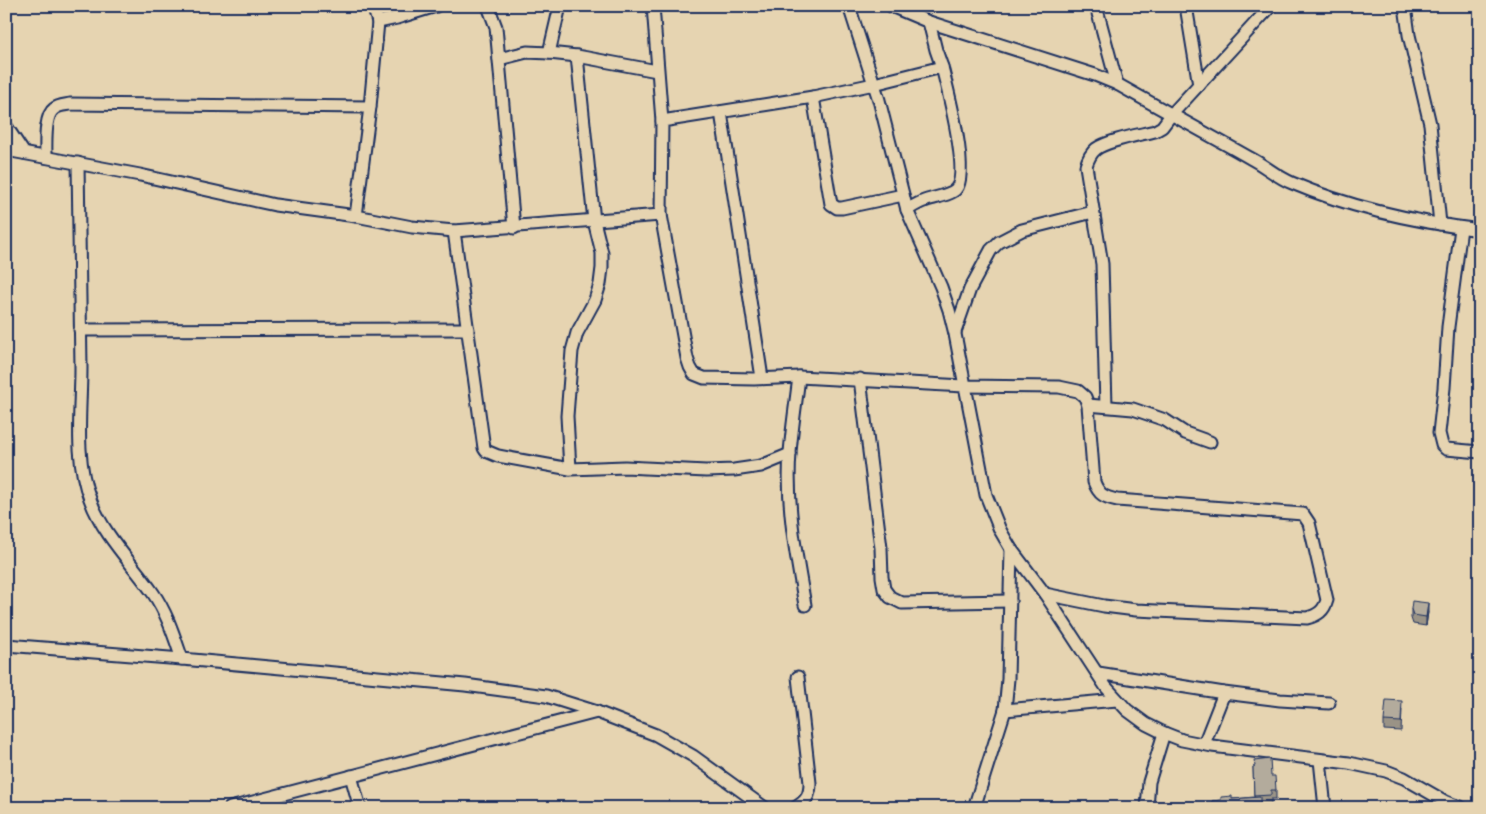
<svg xmlns="http://www.w3.org/2000/svg" width="1486" height="814" font-family="Mynerve,sans-serif">
	<style>
		.lines { fill: none; stroke-linecap: round; stroke-linejoin: round }
		.minor-casing { stroke: #1b2f5e; stroke-width: 15 }
		.minor { stroke: #e6d4b1; stroke-width: 11 }
		.wall { fill: #9a9386; stroke: #1b2f5e }
		.shaded-wall { fill: #7d786d; stroke: #1b2f5e }
		.building { fill: #b3ab9c; stroke: #1b2f5e }
	</style>
	<rect width="100%" height="100%" fill="#e6d4b1"/>
	<filter id="ink" filterUnits="userSpaceOnUse"><feTurbulence type="fractalNoise" baseFrequency=".02" numOctaves="2"/><feDisplacementMap in="SourceGraphic" scale="10" xChannelSelector="R" yChannelSelector="G"/><feConvolveMatrix kernelMatrix="1 2 1 2 8 2 1 2 1" color-interpolation-filters="sRGB"/></filter>
	<g filter="url(#ink)">
		<g class="lines">
			<defs>
				<g id="minor">
					<path d="M373,6L378,22L397,18L436,6"/>
					<path d="M488,6L496,27L514,228"/>
					<path d="M653,6L662,121"/>
					<path d="M849,6L879,100L907,210L941,287L949,310L955,334L986,495L1000,530L1011,549L1045,594L1106,687L1127,710L1146,724L1164,733L1182,740L1212,746L1349,763L1386,771L1404,778L1446,802L1462,808"/>
					<path d="M891,6L929,22L1095,75L1117,84C1161,109 1206,133 1250,158C1264,165 1277,177 1292,183C1351,208 1416,222 1480,230"/>
					<path d="M1096,6L1117,84"/>
					<path d="M1186,6L1199,85"/>
					<path d="M1405,6L1409,35L1430,124L1440,224"/>
					<path d="M929,22L936,50L942,67L874,84L813,97L662,121L661,215L687,358L690,367L694,374L704,378L754,379L799,377L964,386L1059,387L1078,391L1085,397L1088,405L1094,482C1099,495 1104,497 1117,500L1303,514L1309,523L1327,600C1324,611 1318,615 1307,618L1136,610L1104,606L1045,594"/>
					<path d="M549,53L560,6"/>
					<path d="M499,59L527,52L549,53L577,56L657,71"/>
					<path d="M813,97L831,204L837,208H842L903,195"/>
					<path d="M721,112L762,378"/>
					<path d="M6,126L24,153"/>
					<path d="M6,150L140,175L275,205L356,216L412,227L454,231L661,215"/>
					<path d="M46,157C46,145 44,116 54,109C58,105 65,105 70,104L370,107"/>
					<path d="M78,163C79,231 80,300 81,368C81,411 74,458 90,499C103,535 132,563 153,593C167,613 174,636 182,659"/>
					<path d="M907,210C912,207 918,203 924,201C932,198 951,195 956,189C970,173 947,87 942,67"/>
					<path d="M356,216L370,107L378,22"/>
					<path d="M1461,228L1448,327L1444,388L1439,433L1442,445L1446,449L1480,452"/>
					<path d="M454,231L483,441L484,448L486,451L498,456L570,469L625,467L706,471L734,470L761,466L790,454"/>
					<path d="M80,330L468,329"/>
					<path d="M955,332L970,289L991,250L999,242L1022,230L1093,212"/>
					<path d="M799,377C796,402 792,427 790,453C786,504 796,555 805,605"/>
					<path d="M860,379L881,548L882,577L884,589L890,597L902,603L1010,601"/>
					<path d="M1088,405L1133,409L1165,420L1185,433L1210,442"/>
					<path d="M1106,406L1102,264L1086,166C1088,159 1090,154 1096,149C1109,140 1139,135 1155,131L1162,127L1171,115L1271,6"/>
					<path d="M570,469L567,416L572,351L577,333L595,300L600,284L602,268V253L594,221L577,56"/>
					<path d="M6,645L182,659L465,685L546,696L597,712L656,735L693,756L765,808"/>
					<path d="M1098,673L1224,693L1280,700L1329,703"/>
					<path d="M1005,710L1117,700"/>
					<path d="M1204,744L1224,693"/>
					<path d="M1320,760L1325,808"/>
					<path d="M351,776L360,808"/>
					<path d="M230,808L597,712"/>
					<path d="M795,808C806,801 810,796 810,783L798,677"/>
					<path d="M974,808L1005,710L1008,679L1011,549"/>
					<path d="M1147,808L1149,782L1164,733"/>
				</g>
			</defs>
			<use href="#minor" class="minor-casing"/>
			<use href="#minor" class="minor"/>
		</g>
		<g class="wall">
			<path d="M1411,609L1428,612L1426,626L1413,624L1411,618Z"/>
			<path d="M1402,709L1401,731L1384,730V721Z"/>
			<path d="M1253,767L1271,776L1276,790V799H1271V804H1260V808H1212V801L1254,797Z"/>
		</g>
		<path class="shaded-wall" d="M1428,603V612L1426,626V617Z"/>
		<g class="building">
			<path d="M1412,601L1428,603L1426,617L1413,615L1411,609Z"/>
			<path d="M1386,700L1402,701L1401,722L1384,721Z"/>
			<path d="M1270,759L1271,776H1275L1276,790H1271V795L1254,796L1253,767L1255,766L1254,761Z"/>
			<path d="M1232,796V799L1260,797V808H1213L1212,801L1221,800V797Z"/>
		</g>
	</g>
	<rect width="1486" height="814" fill="none" stroke="#e6d4b1" stroke-width="25"/>
	<rect x="12" y="12" width="1461" height="789" fill="none" stroke="#1b2f5e" stroke-width="2" filter="url(#ink)"/>
</svg>
